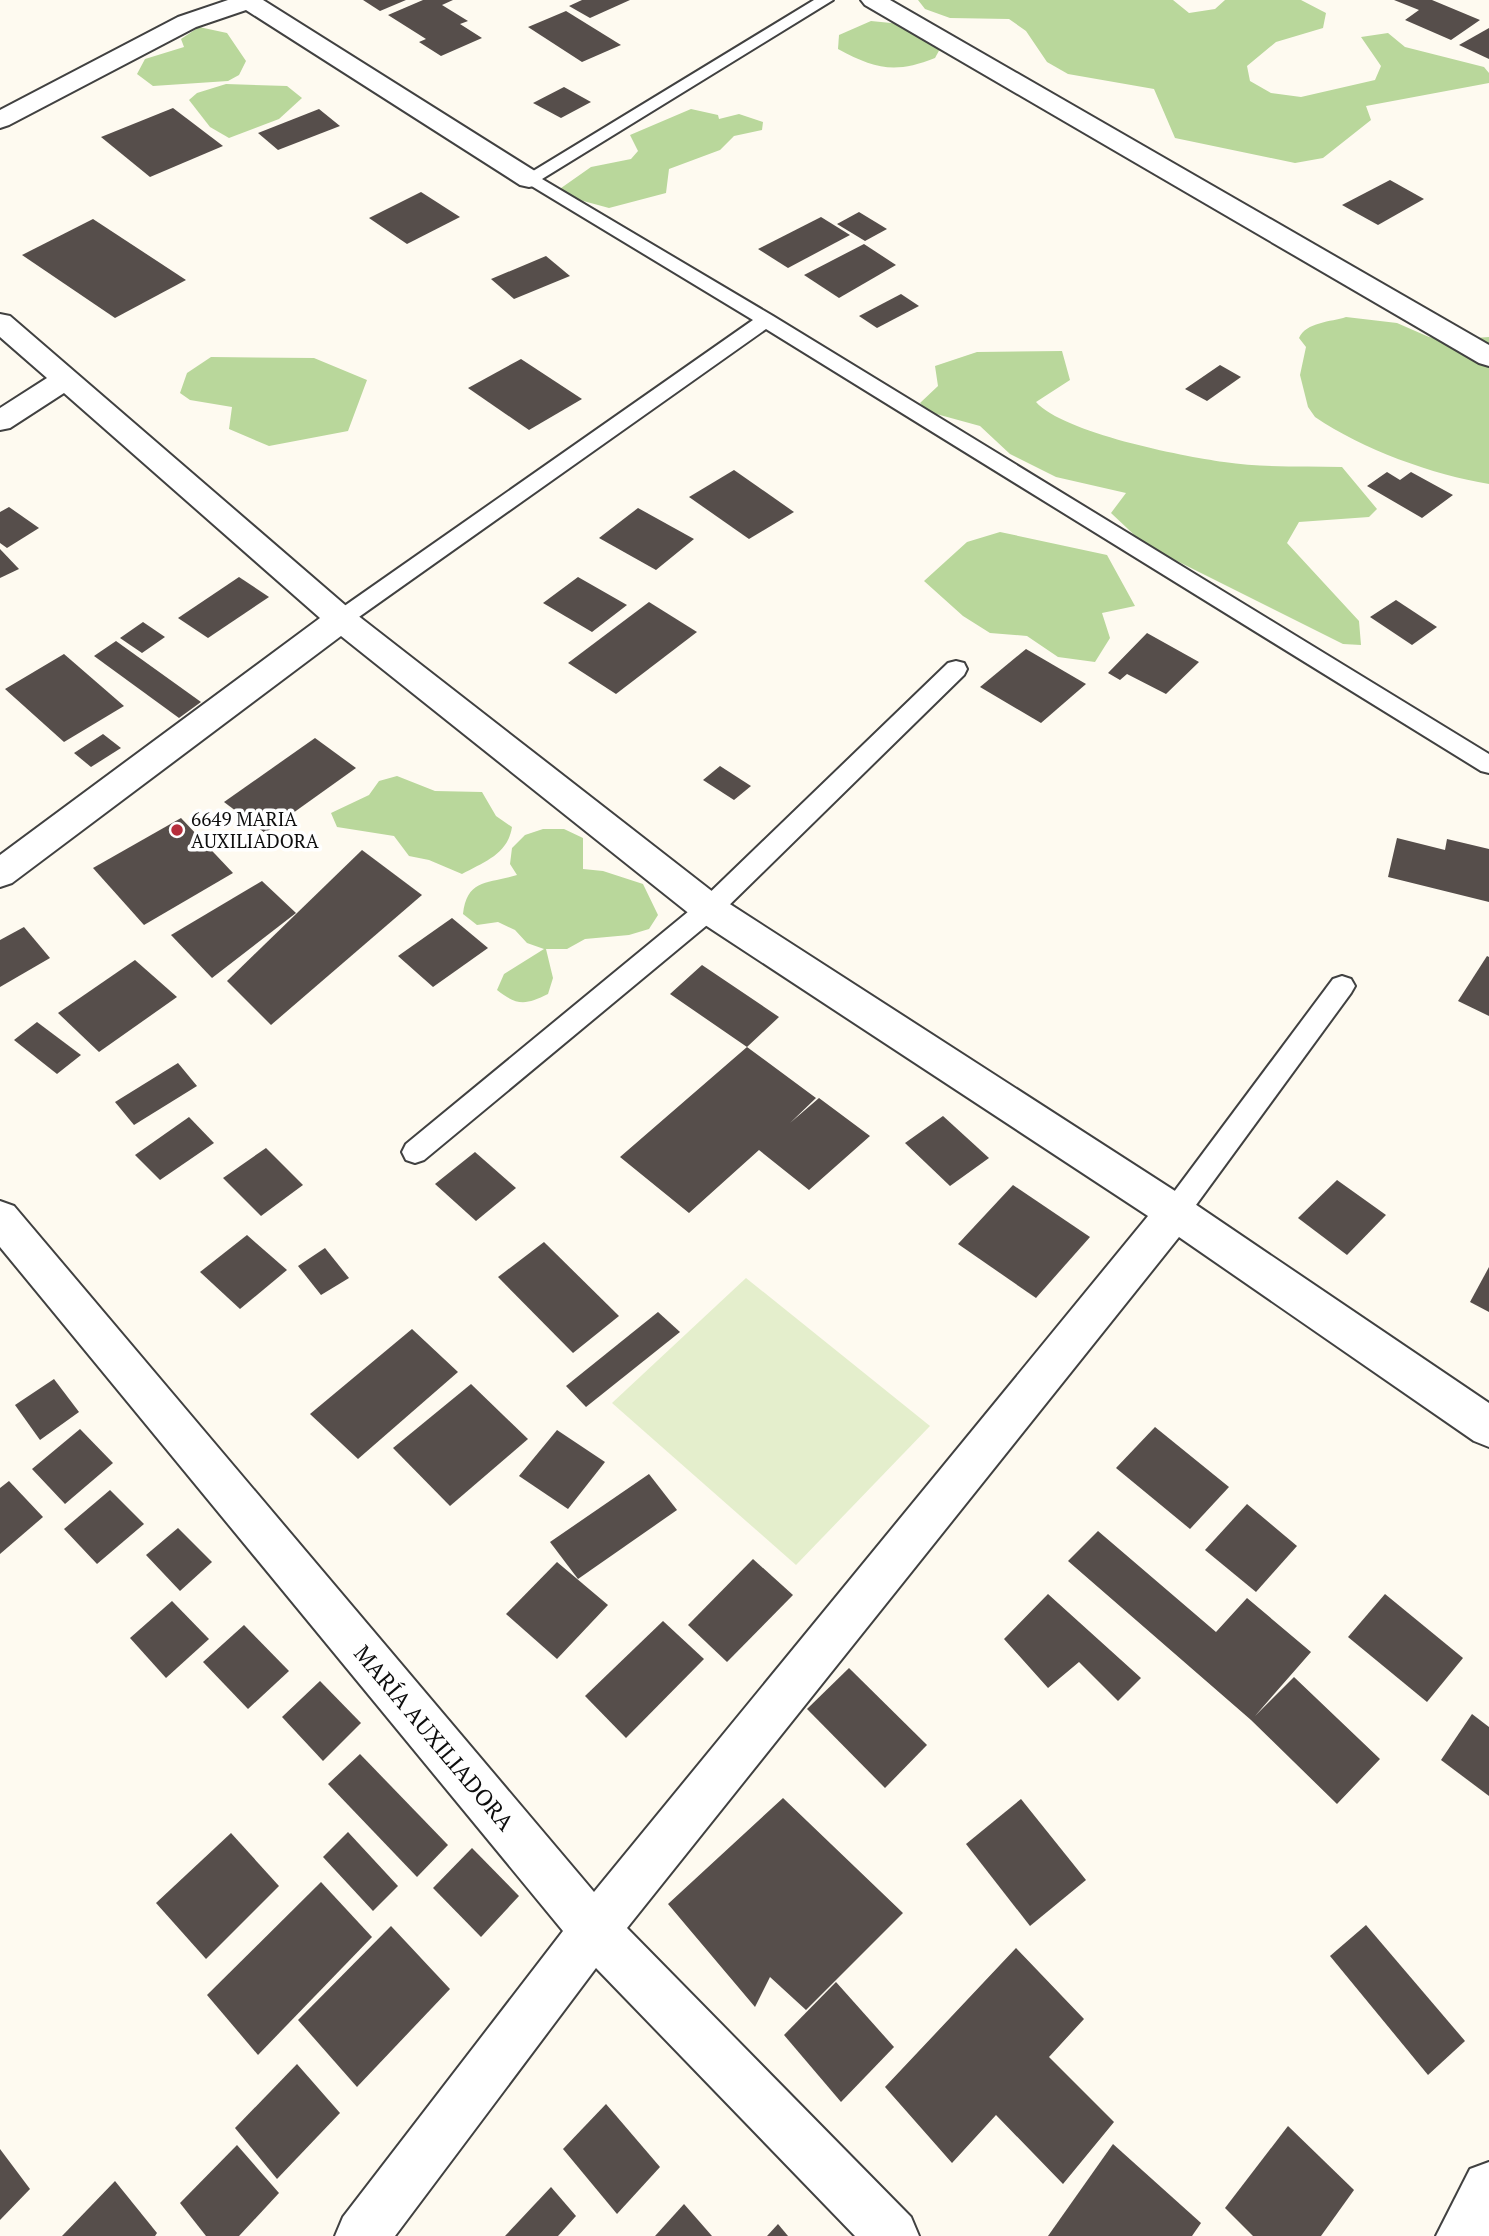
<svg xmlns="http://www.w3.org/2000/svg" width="1489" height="2236" font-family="'PT Serif',serif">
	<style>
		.forest { fill: #b9d79b }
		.pitch { fill: #e4eecc }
		.building { fill: #564e4b }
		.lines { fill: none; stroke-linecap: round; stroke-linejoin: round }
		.lane-casing { stroke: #414141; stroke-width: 4 }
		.street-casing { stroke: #414141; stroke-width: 4 }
		.lane { fill: #fff; fill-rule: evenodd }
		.street { fill: #fff; fill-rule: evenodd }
		.poi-dot { fill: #b62e3c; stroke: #fff; stroke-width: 2.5 }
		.labels { text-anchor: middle; stroke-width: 7; stroke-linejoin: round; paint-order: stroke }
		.poi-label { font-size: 19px; fill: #0e0e0e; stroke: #fff; text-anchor: start }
		.near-street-label { font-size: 23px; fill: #0e0e0e; stroke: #fff }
	</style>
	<rect width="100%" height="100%" fill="#fefaf0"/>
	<g class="forest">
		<path d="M918,0H1173L1189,13L1215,9L1225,0H1301L1326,13L1323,28L1276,42L1247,66L1250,81L1271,93L1301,97L1375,80L1381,66L1361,37L1388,33L1405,47L1484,67L1489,73V83L1366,106L1371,120L1323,158L1295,163L1175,138L1154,89L1068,74L1047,62L1026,31L1009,19L950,18L925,9Z"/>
		<path d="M871,21L911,25L941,47L935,58C895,74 875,69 838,49L839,35Z"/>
		<path d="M199,27L227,33L246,61L239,75L228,81L153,86L137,74L145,59L184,47L181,39Z"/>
		<path d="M226,84L287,86L302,98L279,119L229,138L210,127L189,100L197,93Z"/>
		<path d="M691,109L718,115L719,119L739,114L763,122L762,130L734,136L720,150L669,169L666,193L609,208L554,193L591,167L631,159L638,151L630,135Z"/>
		<path d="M1346,317L1397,323L1429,337L1446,340L1489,337V484C1433,475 1362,449 1315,417L1308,407L1300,375L1306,347L1299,338C1306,322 1331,322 1346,317Z"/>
		<path d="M1062,351L1070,380L1036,402C1064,433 1181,456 1224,462C1262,468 1304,466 1342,467L1377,509L1369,517L1299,522L1287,543L1359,621L1361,645L1343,644L1145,545L1111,513L1126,493L1056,477L1010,454L980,426L929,412L920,403L938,386L935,366L977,352Z"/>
		<path d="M211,357L314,358L367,380L348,431L269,446L229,429L232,407L190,400L180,393L187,373Z"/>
		<path d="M1000,532L1107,555L1135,606L1102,613L1110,638L1095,662L1058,657L1027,636L990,633L963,616L924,581L967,542Z"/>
		<path d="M397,776L435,791L482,792L496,816L512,827C508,854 484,862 462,874L429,860L409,856L394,836L337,827L331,813L369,795L379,781Z"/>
		<path d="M543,829H564L583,838V869L603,871L643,884L658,915L649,929L629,935L585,939L567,949H546L553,978L548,994C526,1005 517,1006 497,990L504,974L544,949L527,943L515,930L498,922L477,925L463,914C467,878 489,884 517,875L510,864L512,848L525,835Z"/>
	</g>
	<path class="pitch" d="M746,1278L930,1426L796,1565L612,1403Z"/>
	<g class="building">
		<path d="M363,0H406L380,11Z"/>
		<path d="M423,0H453L442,5L468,21L460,24L482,38L441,56L419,42L426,39L388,15Z"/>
		<path d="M582,0H630L590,18L569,6Z"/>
		<path d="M1394,0H1432L1480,20L1451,40L1405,20L1419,10Z"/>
		<path d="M566,11L621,45L582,62L528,27Z"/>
		<path d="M1489,28V59L1459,45Z"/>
		<path d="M564,87L591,102L561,118L533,103Z"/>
		<path d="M173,108L223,146L150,177L101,137Z"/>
		<path d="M319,109L340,126L278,150L258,133Z"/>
		<path d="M1390,180L1424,199L1378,225L1342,205Z"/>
		<path d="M421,192L460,217L407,244L369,218Z"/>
		<path d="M859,212L887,229L865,241L837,224Z"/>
		<path d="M821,217L850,235L788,268L758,249Z"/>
		<path d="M93,219L186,280L115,318L22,255Z"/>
		<path d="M864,244L896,265L839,298L804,275Z"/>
		<path d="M546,256L570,276L514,299L491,279Z"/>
		<path d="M901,294L919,306L877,328L859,316Z"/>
		<path d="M521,359L582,399L529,430L468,388Z"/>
		<path d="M1220,365L1241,377L1207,401L1185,389Z"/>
		<path d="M734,470L794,512L749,539L689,497Z"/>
		<path d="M1387,472L1400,480L1411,472L1453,495L1422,518L1367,486Z"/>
		<path d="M9,507L39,528L7,548L0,543V512Z"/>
		<path d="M638,508L694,539L656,570L599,538Z"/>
		<path d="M0,549L19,569L0,578Z"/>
		<path d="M239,577L269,597L208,638L178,618Z"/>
		<path d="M578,577L627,605L592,632L543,603Z"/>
		<path d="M1396,600L1437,627L1412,645L1370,617Z"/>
		<path d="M649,602L697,632L616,694L568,663Z"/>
		<path d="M143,622L165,637L142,653L120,638Z"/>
		<path d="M1147,633L1199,662L1166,694L1127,674L1120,680L1108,673Z"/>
		<path d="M116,641L201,702L179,718L94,656Z"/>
		<path d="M1026,649L1086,684L1041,723L980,687Z"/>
		<path d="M64,654L124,706L64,742L5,689Z"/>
		<path d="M103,734L121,748L91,767L74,753Z"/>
		<path d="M315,738L356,768L265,833L224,802Z"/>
		<path d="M720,766L751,786L734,800L703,780Z"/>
		<path d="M181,818L233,873L144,925L93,868Z"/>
		<path d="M1397,838L1445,850L1447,839L1489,849V902L1388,877Z"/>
		<path d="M362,850L422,895L271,1025L227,981Z"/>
		<path d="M262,881L296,913L212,978L171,935Z"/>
		<path d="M452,918L488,948L433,987L398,956Z"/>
		<path d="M24,927L50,958L0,987V940Z"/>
		<path d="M1487,956L1489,957V1016L1458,1001Z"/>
		<path d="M135,960L177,997L99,1052L58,1013Z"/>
		<path d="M702,965L779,1017L747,1047L816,1098L790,1123L819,1098L870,1136L809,1190L759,1150L689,1213L620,1157L747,1047L670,994Z"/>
		<path d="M37,1022L81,1055L57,1074L14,1040Z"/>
		<path d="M178,1063L197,1086L134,1125L115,1102Z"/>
		<path d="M943,1116L989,1158L950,1186L905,1143Z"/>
		<path d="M189,1117L214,1143L160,1180L135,1155Z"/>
		<path d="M266,1148L303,1185L261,1216L223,1178Z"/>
		<path d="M475,1152L516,1188L476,1221L435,1184Z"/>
		<path d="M1337,1180L1386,1215L1347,1255L1298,1218Z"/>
		<path d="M1013,1185L1090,1237L1036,1298L958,1244Z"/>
		<path d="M247,1235L287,1270L240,1309L200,1272Z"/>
		<path d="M544,1242L619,1316L573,1353L498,1277Z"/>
		<path d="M325,1248L349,1278L321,1295L298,1266Z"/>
		<path d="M1489,1267V1312L1470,1302Z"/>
		<path d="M658,1312L680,1332L586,1407L566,1386Z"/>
		<path d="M412,1329L458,1372L358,1459L310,1414Z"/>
		<path d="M54,1379L79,1412L40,1440L15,1405Z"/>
		<path d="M471,1384L528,1439L450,1506L393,1448Z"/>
		<path d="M1155,1427L1229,1487L1190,1529L1116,1468Z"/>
		<path d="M80,1429L113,1463L65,1504L32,1469Z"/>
		<path d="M557,1430L605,1462L568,1509L519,1476Z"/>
		<path d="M649,1474L677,1510L578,1579L550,1542Z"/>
		<path d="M9,1481L43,1517L0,1554V1488Z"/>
		<path d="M110,1490L144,1524L97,1564L64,1529Z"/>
		<path d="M1247,1504L1297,1546L1256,1592L1205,1550Z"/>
		<path d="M178,1528L212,1562L180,1591L146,1555Z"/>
		<path d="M1098,1531L1216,1632L1247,1598L1311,1652L1255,1716L1294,1677L1380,1759L1337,1804L1251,1720L1068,1561Z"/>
		<path d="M753,1559L793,1595L727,1662L688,1625Z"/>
		<path d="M557,1562L608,1605L557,1659L506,1614Z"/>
		<path d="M1048,1594L1141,1678L1118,1701L1079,1662L1048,1688L1004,1639Z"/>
		<path d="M1385,1594L1463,1658L1427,1702L1348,1637Z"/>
		<path d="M172,1601L209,1639L166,1678L130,1638Z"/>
		<path d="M663,1621L704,1659L626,1738L585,1696Z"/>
		<path d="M244,1625L289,1671L248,1709L203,1662Z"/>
		<path d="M849,1668L927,1745L885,1788L807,1709Z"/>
		<path d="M320,1681L361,1723L323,1761L282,1717Z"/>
		<path d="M1472,1714L1489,1727V1796L1441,1760Z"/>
		<path d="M360,1754L448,1845L417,1877L328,1784Z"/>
		<path d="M783,1798L903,1913L806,2010L770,1977L755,2007L668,1904Z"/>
		<path d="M1021,1799L1086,1880L1030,1926L966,1844Z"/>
		<path d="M348,1832L398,1886L373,1911L323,1857Z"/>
		<path d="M231,1833L279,1886L206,1959L156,1903Z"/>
		<path d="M472,1848L519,1896L481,1937L433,1888Z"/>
		<path d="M321,1882L372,1937L258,2055L207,1995Z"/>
		<path d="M1366,1925L1465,2041L1428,2075L1330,1956Z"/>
		<path d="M391,1926L450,1989L357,2087L298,2020Z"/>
		<path d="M1016,1948L1084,2019L1049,2057L1114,2122L1063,2184L996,2115L952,2163L885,2087Z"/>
		<path d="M836,1982L894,2047L841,2102L784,2035Z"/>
		<path d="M297,2064L340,2113L277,2179L235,2128Z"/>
		<path d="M606,2104L660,2167L617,2214L563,2149Z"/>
		<path d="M1288,2126L1354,2190L1321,2236H1253L1225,2208Z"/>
		<path d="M1113,2144L1201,2223L1192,2236H1048Z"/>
		<path d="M237,2145L279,2193L239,2236H206L180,2203Z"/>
		<path d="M0,2149L30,2189L0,2220Z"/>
		<path d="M115,2181L157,2233L155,2236H62Z"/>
		<path d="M551,2187L576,2216L558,2236H505Z"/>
		<path d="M684,2204L712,2236H655Z"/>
		<path d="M778,2224L788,2236H767Z"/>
	</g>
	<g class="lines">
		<defs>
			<g id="lane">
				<path d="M814,0H833L542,179L773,316L1489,754V773L1481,771L766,329L349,624L341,626L333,624L330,619L333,614L753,320L520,179Z"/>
				<path d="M956,661L964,663L967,669L964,675L718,916L424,1160L415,1163L406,1160L402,1152L406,1144L700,902L948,663Z"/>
				<path d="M1342,976L1351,979L1355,986L1351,993L1185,1220L1175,1224L1165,1220L1161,1212L1165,1204L1333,979Z"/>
			</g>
			<g id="street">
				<path d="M228,0H263L538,173L542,179L538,185L529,187L520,185L246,10L196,27L9,125L0,128V110L178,17Z"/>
				<path d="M861,0H890L1489,345V366L1479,363L865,5Z"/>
				<path d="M0,314L10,316L352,611L722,899L1189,1200L1489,1403V1447L1474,1441L1179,1237L627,1928L911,2217L919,2236H855L596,1968L395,2236H335L343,2217L563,1931L0,1247V1201L14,1206L594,1892L1148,1216L696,919L341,636L12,883L0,887V855L320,618L64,393L10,428L0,430V408L47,378L0,337Z"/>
				<path d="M1489,2162V2236H1436L1470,2169Z"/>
			</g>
		</defs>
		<use href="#lane" class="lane-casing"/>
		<use href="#street" class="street-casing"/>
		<use href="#lane" class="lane"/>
		<use href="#street" class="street"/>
	</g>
	<circle class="poi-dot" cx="177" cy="830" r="7"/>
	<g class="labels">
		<g class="poi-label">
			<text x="191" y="826">6649 MARIA<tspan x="191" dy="22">AUXILIADORA</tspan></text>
		</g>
		<g class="near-street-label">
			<text transform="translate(434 1738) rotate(50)" y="8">MARÍA AUXILIADORA</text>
		</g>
	</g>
</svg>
